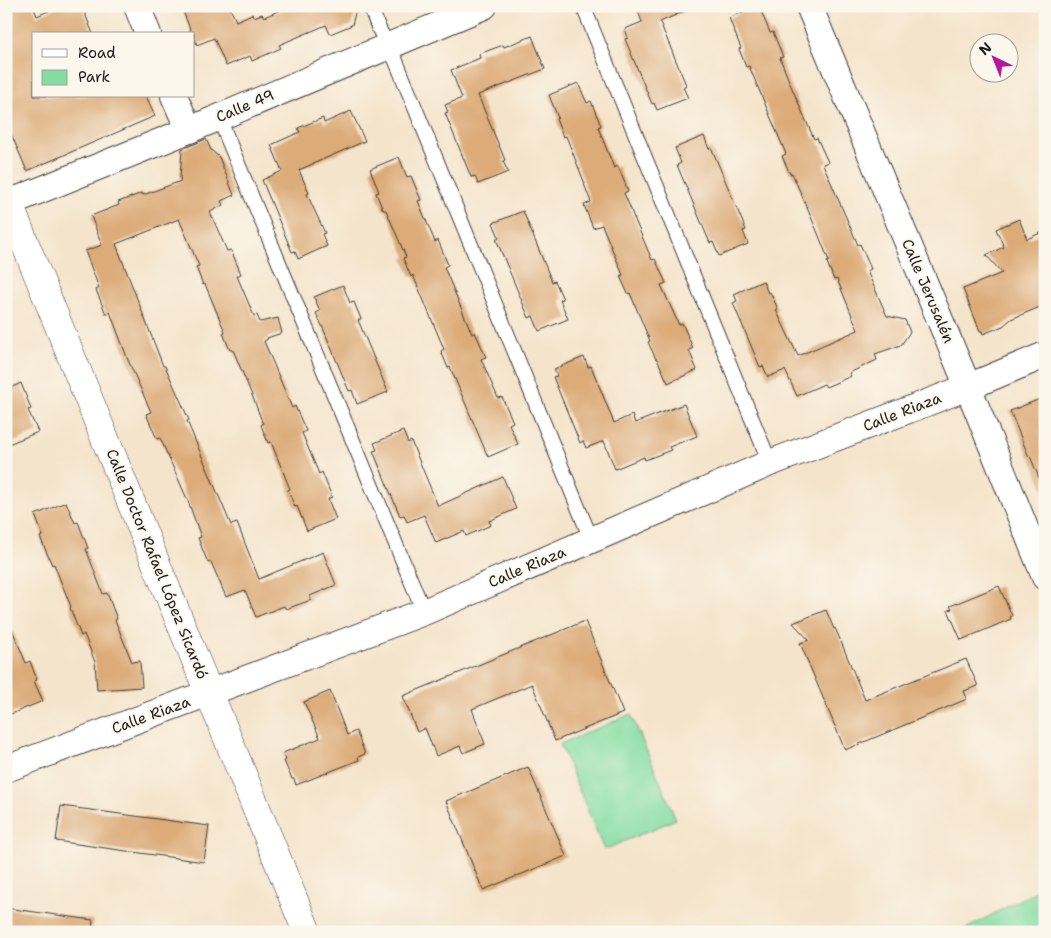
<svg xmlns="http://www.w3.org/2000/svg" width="1051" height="938" font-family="'Shantell Sans',sans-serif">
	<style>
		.green { fill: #83dda2; stroke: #507c5f }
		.building { fill: #dcab78 }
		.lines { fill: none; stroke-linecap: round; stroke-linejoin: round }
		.service-casing { stroke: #3c3a36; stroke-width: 16 }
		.minor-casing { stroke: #3c3a36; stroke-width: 28 }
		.tertiary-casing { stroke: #3c3a36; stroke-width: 29 }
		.service { stroke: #fff; stroke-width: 14 }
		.minor { stroke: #fff; stroke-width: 26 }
		.tertiary { stroke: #fff; stroke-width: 28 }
		.labels { text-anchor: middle; stroke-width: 4; stroke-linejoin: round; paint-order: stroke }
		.street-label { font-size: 15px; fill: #1c1c1c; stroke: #fbf7ec }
	</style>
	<rect width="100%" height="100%" fill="#fbf7ec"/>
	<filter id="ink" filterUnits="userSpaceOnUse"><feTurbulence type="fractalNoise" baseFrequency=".02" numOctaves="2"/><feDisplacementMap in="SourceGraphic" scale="10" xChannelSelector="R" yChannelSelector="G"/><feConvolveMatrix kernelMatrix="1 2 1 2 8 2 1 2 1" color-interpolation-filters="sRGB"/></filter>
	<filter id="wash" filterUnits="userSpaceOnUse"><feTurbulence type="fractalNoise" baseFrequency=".0096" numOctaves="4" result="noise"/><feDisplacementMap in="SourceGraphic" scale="20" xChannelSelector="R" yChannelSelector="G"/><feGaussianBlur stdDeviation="1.12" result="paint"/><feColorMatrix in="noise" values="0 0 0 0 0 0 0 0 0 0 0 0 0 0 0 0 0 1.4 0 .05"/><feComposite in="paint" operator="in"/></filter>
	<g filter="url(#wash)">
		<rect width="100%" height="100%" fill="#f4e4cb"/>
		<g class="green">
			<path d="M631,714L676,819L604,850L560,744Z"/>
			<path d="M1045,886V932H960Z"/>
		</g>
		<g id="blocks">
			<g class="building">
				<path d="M6,6H33L37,16L60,6H82L93,34H34V96H146L155,116L27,171L6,122Z"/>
				<path d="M181,6H229L236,21L252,14L254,17L262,14L264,17L290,6H361L362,10L355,13L352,25L330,34L326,25L279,45L281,48L252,61L250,56L226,66L214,38L197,45L194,37V34H192Z"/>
				<path d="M636,6H696L660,22L686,85L683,87L688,98L657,110L654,103L652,104L625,39L628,38L625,29L642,22Z"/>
				<path d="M756,6H759L770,33L773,32L783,57L780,58L791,86L814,139L817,138L828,162L823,164L858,245L860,244L871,269L867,271L887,316L905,320L910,332L901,345L875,354L877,360L849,373L851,376L826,387L824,384L797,396L785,370L768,377L763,366L760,367L733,303L737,301L734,294L763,281L768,293L770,292L778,309L776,310L798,356L858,330L837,279L834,280L827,262L829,261L817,231L792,173L790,174L782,156L786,154L749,66L746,67L739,49L741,48L729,18Z"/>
				<path d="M532,36L545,69L478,95L505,160L503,161L508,172L478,184L475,176L471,177L445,113L448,112L445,105L462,98L451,70L480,58L479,54L503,45L504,47Z"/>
				<path d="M578,83L587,103L591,101L601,126L598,127L614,168L618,166L628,191L624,193L632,212V213L652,260L655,259L666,283L661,285L679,325L682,323L693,348L689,350L697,370L668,383L657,359H656L648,342L650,341L630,293L628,294L620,276L623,275L602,225L593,228L584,205L591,202L584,184H585L566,136L563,137L556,119L558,118L549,95Z"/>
				<path d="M351,111L365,141L299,170L309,193L307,194L325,233L322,234L327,246L298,259L295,251L292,252L262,180L282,171L271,145L300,132L298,128L323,118L324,123Z"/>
				<path d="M704,136L709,149L711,147L746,230L743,231L748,244L719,256L713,242L710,243L677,165L681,163L675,148Z"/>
				<path d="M206,139L211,150L219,157L234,195L221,201L223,205L210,212L227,251L231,250L241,274L237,276L254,316L257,315L260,322L278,318L282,333L267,338L268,339L264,341L292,408L295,406L306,431L302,433L319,474L322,472L332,497L328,499L336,519L307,531L297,506L295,507L288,490L290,489L271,442L268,443L261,425L263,424L254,400L233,350H230L223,333L225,332L205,284L203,285L196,267L199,266L179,219L116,244L163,366H165L189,420L187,421L231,525L237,523L259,579L323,552L336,585L310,596L311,600L286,609L284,606L256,617L245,590L226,597L211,562L208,563L198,538L201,537L188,501L160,438L157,439L146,414L151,412L128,360L110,312L106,314L96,290L99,288L85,251L102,245L91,216L119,205L118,202L142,193L143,195L181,181L180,178L182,149Z"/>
				<path d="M399,157L407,177L411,176L421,200L418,201L435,242L438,240L448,265L444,267L472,334L475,332L486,357L481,359L498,398L502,397L513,422L509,424L518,444L488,457L450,367L448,368L441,351L444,349L413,275L411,277L403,258L406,257L386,210H383L376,193L379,192L370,169Z"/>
				<path d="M523,211L552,282L555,281L563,299L560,300L568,319L539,331L533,316L529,318L506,263L496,239L499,237L493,223Z"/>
				<path d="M1019,219L1027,239L1045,231V305L1011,319L1003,326L983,334L982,331H980L963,289L1002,273L986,255L1004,247L996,229Z"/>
				<path d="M343,285L350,303L354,302L361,319L358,320L388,392L357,404L352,390L349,391L323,328L316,313L320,311L314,297Z"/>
				<path d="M584,357L588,367L591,366L614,423L632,415L635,423L684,404L697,436L669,447L671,450L645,460L644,457L615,469L604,441L586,448L583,441L580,443L553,377L557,376L554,369Z"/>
				<path d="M21,383L31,409L28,410L38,432L6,445V390Z"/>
				<path d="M1045,397V489L1044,490L1030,456L1029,457L1010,411Z"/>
				<path d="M403,431L408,443L411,441L438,506L503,477L516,509L489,521L491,525L466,536L464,531L436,543L424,515L407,522L404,515L400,516L373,451L377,450L374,443Z"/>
				<path d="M66,502L75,523L78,522L88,548L86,549L103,594L107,593L117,619L115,620L132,662L140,661L142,687L97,690L95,662L84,634L81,636L70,608L71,607L54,564L52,565L40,537L43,536L35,515Z"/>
				<path d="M999,586L1012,616L1010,617L1011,619L961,640L948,610L952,609L950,606Z"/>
				<path d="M826,610L834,629L835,628L839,637L865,700L966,659L978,686L964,691L967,699L845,750L800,643L809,640L793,623Z"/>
				<path d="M6,615L26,663L30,661L37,680L34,681L43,701L11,714L6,702Z"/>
				<path d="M585,621L623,713L555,741L532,684L472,709L485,744L463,753L460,746L436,756L425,728L417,732L403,696Z"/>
				<path d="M330,691L347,735L356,731L365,754L358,757L359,760L296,785L294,779H292L284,761L286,760L283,753L320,738L304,702Z"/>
				<path d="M528,767L566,856L483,890L446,801Z"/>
				<path d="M61,806L209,826L204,862L56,841Z"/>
				<path d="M6,908L93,920L92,932H6Z"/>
			</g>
		</g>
	</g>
	<g filter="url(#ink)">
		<use href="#blocks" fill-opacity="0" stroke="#3c3a36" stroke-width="1"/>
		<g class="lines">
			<defs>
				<g id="service">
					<path d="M370,6L379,29L396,61L591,539"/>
					<path d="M583,6L770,463"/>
					<path d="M219,118L424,612"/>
				</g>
				<g id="minor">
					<path d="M137,6L148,34"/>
					<path d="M809,6L968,387L1045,577"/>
					<path d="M174,96L189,130"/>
					<path d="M6,204L189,130L484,6"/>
					<path d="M6,769L424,612L770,463L968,387L1045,355"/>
				</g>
				<path id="tertiary" d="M6,197L307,932"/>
			</defs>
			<use href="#service" class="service-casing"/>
			<use href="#minor" class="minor-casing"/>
			<use href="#tertiary" class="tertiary-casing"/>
			<use href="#service" class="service"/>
			<use href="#minor" class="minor"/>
			<use href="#tertiary" class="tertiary"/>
		</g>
	</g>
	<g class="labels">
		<g class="street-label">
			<text transform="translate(245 106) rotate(-23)" y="5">Calle 49</text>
			<text transform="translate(928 291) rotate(67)" y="5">Calle Jerusalén</text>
			<text transform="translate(902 412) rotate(-21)" y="5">Calle Riaza</text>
			<text transform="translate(157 564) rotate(68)" y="5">Calle Doctor Rafael López Sicardó</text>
			<text transform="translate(527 567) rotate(-23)" y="5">Calle Riaza</text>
			<text transform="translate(151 715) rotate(-20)" y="5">Calle Riaza</text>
		</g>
	</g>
	<rect width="1051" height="938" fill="none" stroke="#fbf7ec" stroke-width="25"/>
	<rect x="32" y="32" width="162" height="65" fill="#fbf7ec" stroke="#a29f99"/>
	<rect x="42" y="49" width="25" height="8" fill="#ffffff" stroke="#a29f99"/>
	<text x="78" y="58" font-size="15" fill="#1c1c1c">Road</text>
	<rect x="42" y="70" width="25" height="15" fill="#83dda2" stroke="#a29f99"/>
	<text x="78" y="82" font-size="15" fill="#1c1c1c">Park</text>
	<g transform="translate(994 58) rotate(317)"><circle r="24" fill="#fbf7ec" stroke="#a29f99"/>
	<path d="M0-4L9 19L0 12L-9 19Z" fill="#b5179e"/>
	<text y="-8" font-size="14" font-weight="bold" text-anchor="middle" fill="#1c1c1c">N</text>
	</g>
</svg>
